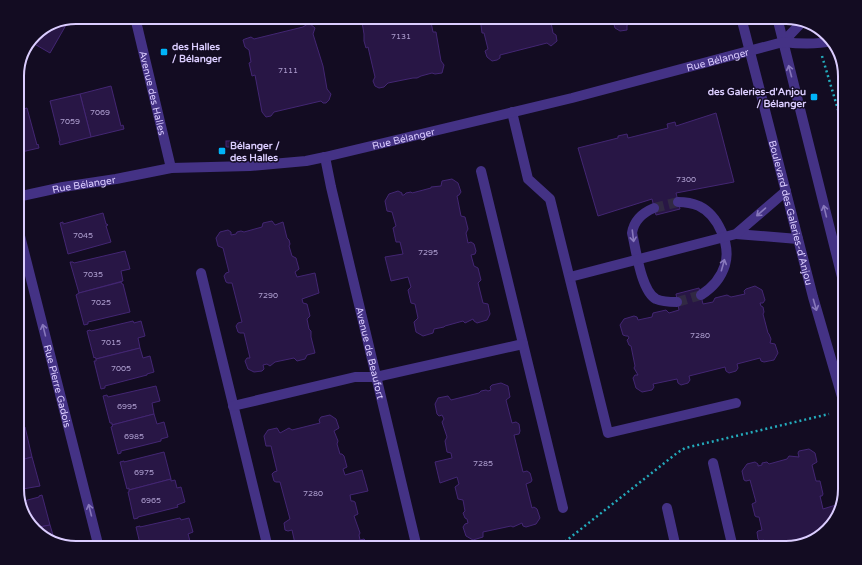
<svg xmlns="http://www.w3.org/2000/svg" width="862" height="565" font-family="'Varela Round',sans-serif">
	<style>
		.building { fill: #281645; stroke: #432673 }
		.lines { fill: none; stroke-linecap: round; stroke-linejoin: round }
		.minor-tunnel { stroke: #312943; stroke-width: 10; stroke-dasharray: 10 5; stroke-linecap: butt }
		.path { stroke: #24abbc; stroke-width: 2.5; stroke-dasharray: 2 3; stroke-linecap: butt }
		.minor { stroke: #443285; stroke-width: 10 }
		.oneway { stroke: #8878bc }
		.poi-dot { fill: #00b4f8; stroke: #130c22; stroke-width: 1.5 }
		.labels { text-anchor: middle; stroke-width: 3; stroke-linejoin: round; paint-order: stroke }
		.number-label { font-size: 8px; fill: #ae9fd0 }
		.poi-label { font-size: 10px; font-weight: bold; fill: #dbcdff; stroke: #130c22; text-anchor: start }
		.street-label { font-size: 10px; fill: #dbcdff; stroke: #130c22 }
		.rim { fill: none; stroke: #dbcdff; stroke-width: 2 }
	</style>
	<rect width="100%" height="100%" fill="#130c22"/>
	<g class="building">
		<path d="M357,17H430L433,32H436L441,61L444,65L442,73L435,74L432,73L421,76L417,78H413L388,83L384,87L379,88L375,86L373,81L375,77L368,47L366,48L364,41V34L362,22Z"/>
		<path d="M480,17H550L553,33L556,35L557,41L551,46L547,43L500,55V58L497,60L492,61L487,57L485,51L488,49L484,33H482Z"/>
		<path d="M612,17H651L627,25V30L620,31L615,28Z"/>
		<path d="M69,20L66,25L62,23Z"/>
		<path d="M62,23L66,25L50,53L31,42L34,34Z"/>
		<path d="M309,23L315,28L313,34L323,66L327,89L331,94L329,100L326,103H323L321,101L274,112L271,116L266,117L262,112L255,75L252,76L249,63L251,62L249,50L245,47L243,40L245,39L251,37L254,39L303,27Z"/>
		<path d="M111,86L121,126L123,125L124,129L91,137L80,94Z"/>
		<path d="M80,94L91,137L60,145L59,141H60L50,101Z"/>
		<path d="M27,108L37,145L38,144L39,148L17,153V111Z"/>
		<path d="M716,113L734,182L676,193L680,209L656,215L652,199L598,216L578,148L618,138V136L627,134L628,138L668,128L667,124L675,122L676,126Z"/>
		<rect x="226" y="141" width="12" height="6"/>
		<path d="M452,179L458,183L461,192L459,195L457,196L461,216L465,217L468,229L466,233L468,243L471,242L474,244L476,251L475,254L471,255L474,266L478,268L481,280L478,283L483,303L488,304L490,314L487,320L477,323L474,321L473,319L465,323L463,321L445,326L444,327L434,329L433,333L423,336L416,332L414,322L418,318L415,304L411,303L408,290L411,287L408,277L391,281L385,257L403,254L400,242H396L393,228L396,226L392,212L387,211L385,201L389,194L398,191L402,193V195H404L406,193L411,192L412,193L431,188V187L441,186L442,181Z"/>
		<path d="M103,213L106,224H107L108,225L106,226L111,242L68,254L60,223L63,222V224Z"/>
		<path d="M272,221L275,225L283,222L287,238L289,240L290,244L289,246L292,256L296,258L299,269L295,272L297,277L315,273L319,293L302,299L303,303L307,304L310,316L307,319L309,329L311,331V337L315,353L307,355L305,359L297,361L294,358L275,362L270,366L267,364L263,365L264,369L262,371L254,372L248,369L245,361L247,358H250L244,333H240L238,332L236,326L238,323L242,322L232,283H228L226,282L224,276L226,273L229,272L223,248L218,246L216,238L220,232L228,230L231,232V235L236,234L237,232L241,231L244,232L262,227L263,223Z"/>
		<path d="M125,251L130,269L121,271L123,281L79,293L70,262H73L74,263Z"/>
		<path d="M121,282L122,284H123L130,312L88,322V324L84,325L76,295L79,293Z"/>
		<path d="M755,286L762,290L765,300L763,303H760L761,306L763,307L764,312L763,314L768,333L769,334L771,339L770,343L775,344L778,353L774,360L764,362L761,361L760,358L737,364L738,368L736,371L729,373L726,371L725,367L689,376L690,380L688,383L681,385L678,383L677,379L653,384L654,387L652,390L642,392L636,388L633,378L635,375H638L634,368L635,366L631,346L629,345L627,340L629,338L628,336H626L623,335L620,325L624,319L634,316L637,317L638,320L652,317L653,313L666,310L669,313L679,310L676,294L699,288L703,304L713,302L715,298L727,295L731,297L745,294L744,291L746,289Z"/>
		<path d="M133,321L134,323L141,321L145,336L138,338L140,348L96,359L95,357L94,358L87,331L90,330L91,331Z"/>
		<path d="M140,348L143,358L150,356L154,372L147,374V375L105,386V388L101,389L94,361H96V359Z"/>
		<path d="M501,383L508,386L510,397L506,400L512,423L516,422L519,424L520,431L519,434L514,435L523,472L527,471L530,473L532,480L531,482L526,484L532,508L534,507L537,509L540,518L536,524L526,527L523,526L522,523L513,527L511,526L483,532V537L473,540L466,536L463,527L465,524L468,523L467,519L465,518L463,513L465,511L463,500L458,499L455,487L459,484L457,477L440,483L435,462L452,458L451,453L447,452L445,441L447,437L442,422L444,419L442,415L439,416L437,414L435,404L438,398L448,396L451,400L479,393L481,391L486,390L488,391L491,390L490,387L492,385Z"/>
		<path d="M156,386L160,401L152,403L154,414L112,425V423H110L103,396L107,395L108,397Z"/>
		<path d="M17,393L24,419L20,420V418H17Z"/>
		<path d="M154,414L157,424L164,422L168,437L161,439V441L121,451V453L118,454L111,427L113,426L112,425Z"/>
		<path d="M330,415L336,419L339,428L334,431L338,441L337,444L340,454H342L344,456L347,467L343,469L345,475L362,470L368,491L350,495L351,501H353L355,502L358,514L354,516L360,533L359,535L360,540L364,539L366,541L368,548H296L292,530L288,531L285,530L284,523L290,519L280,482H276L274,481L272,474L274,472L277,471L271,446H266L264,436L268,430L277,428L280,433L289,428L292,430L320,423L319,420L321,417Z"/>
		<path d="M25,427L32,457L17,461V429Z"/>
		<path d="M809,449L815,453L817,462L812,465L816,481H820L823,494L822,496H820L823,509L839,504L840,506L835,522L815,540L787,548H766L764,540L760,541L758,539L757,532L758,531L762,530L759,517H757L755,516L752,504L756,502L750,480L746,481L744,480L742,471L747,464L755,462L758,464V466L762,465V463L767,462L769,464L787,459L789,456L799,457L798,453L799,451Z"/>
		<path d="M164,452L171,479L129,490V488L127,489L120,462L124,461V462Z"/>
		<path d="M32,457L40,486L17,490V461Z"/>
		<path d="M171,479V481L175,480L177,488L181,487L185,502L177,505L178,507L138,517V518L134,519L128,492H129V490Z"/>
		<path d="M42,495L50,525L34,528L25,518L20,502L39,497V496Z"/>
		<path d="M180,518L181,520L189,518L193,532L188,534L190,541L187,542V545L174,548H141L136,527L140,526V527Z"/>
		<path d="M50,525L55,542L43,538L34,528Z"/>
		<path d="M187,545L188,547L191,546L192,548H174Z"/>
		<path d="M651,546L654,548H641Z"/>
	</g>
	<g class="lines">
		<g class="minor-tunnel">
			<path d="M654,208L678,202"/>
			<path d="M677,302L701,295"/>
		</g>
		<g class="path">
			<path d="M822,56L845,133"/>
			<path d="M557,548L677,453L685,448L829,414"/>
		</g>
		<g class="minor">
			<path id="s1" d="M135,17L171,168"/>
			<path id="s2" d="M741,17L813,297L845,407"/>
			<path d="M777,17L845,289"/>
			<path d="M783,42L802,22"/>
			<path d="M512,112L528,179L550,199L608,433L736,403"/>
			<path id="s3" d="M325,157L331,187L417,548"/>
			<path d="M481,171L563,508"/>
			<path id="s4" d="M17,197L63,187L116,179L171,168L250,166L306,161L325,157L572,98L783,42C800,44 815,45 832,41"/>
			<path d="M678,202C685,202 692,203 699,206C718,215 731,245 725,265C721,278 712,288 701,295"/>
			<path d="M654,208C642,213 634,220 632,233C636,249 641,291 656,299C663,302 670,302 677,302"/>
			<path id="s5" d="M17,224L99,548"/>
			<path d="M736,234L798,239"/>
			<path d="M201,273L268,548"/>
			<path d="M570,277L736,234L786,191"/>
			<path d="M233,406L355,377H376L523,344"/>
			<path d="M713,463L733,548"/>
			<path d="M667,508L676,548"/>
		</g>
	</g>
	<defs><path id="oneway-shaft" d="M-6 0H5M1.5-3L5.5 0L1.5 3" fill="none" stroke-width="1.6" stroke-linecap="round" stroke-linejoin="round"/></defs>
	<g class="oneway">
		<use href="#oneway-shaft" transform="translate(790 71) rotate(-105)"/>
		<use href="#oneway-shaft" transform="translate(825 211) rotate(-104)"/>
		<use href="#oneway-shaft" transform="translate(761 212) rotate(139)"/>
		<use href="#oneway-shaft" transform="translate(633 236) rotate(83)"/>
		<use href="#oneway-shaft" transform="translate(723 265) rotate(-74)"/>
		<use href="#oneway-shaft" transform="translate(815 305) rotate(74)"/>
		<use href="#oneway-shaft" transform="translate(44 330) rotate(-104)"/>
		<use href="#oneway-shaft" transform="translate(90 510) rotate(-104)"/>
	</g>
	<g class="poi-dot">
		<rect x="160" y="48" width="8" height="8" rx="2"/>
		<rect x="810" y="93" width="8" height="8" rx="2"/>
		<rect x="218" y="147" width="8" height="8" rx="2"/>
	</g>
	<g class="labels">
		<g class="number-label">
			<text x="401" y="39">7131</text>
			<text x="288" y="73">7111</text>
			<text x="100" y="115">7069</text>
			<text x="70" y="124">7059</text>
			<text x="686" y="182">7300</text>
			<text x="83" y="238">7045</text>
			<text x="428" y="255">7295</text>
			<text x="93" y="277">7035</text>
			<text x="268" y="298">7290</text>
			<text x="101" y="305">7025</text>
			<text x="700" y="338">7280</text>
			<text x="111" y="345">7015</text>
			<text x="121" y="371">7005</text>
			<text x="127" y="409">6995</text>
			<text x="134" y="439">6985</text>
			<text x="483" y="466">7285</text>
			<text x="144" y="475">6975</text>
			<text x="313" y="496">7280</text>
			<text x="151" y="503">6965</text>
		</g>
		<g class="poi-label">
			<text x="172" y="50">des Halles<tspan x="172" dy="12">/ Bélanger</tspan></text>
			<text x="806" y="95" text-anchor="end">des Galeries-d'Anjou<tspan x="806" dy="12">/ Bélanger</tspan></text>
			<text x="230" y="149">Bélanger /<tspan x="230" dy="12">des Halles</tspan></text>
		</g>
		<g class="street-label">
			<text dy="4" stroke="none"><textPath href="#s4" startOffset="716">Rue Bélanger</textPath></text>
			<text dy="4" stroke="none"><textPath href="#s1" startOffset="78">Avenue des Halles</textPath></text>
			<text dy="4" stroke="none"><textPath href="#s4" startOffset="392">Rue Bélanger</textPath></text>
			<text dy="4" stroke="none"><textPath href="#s4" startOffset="68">Rue Bélanger</textPath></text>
			<text dy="4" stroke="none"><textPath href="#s2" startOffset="202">Boulevard des Galeries-d'Anjou</textPath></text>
			<text dy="4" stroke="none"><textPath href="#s3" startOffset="201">Avenue de Beaufort</textPath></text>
			<text dy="4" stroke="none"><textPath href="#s5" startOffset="167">Rue Pierre Gadois</textPath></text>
		</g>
	</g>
	<path d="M0 0H862V565H0ZM76 24H786A52 52 0 0 1 838 76V489A52 52 0 0 1 786 541H76A52 52 0 0 1 24 489V76A52 52 0 0 1 76 24Z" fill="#130c22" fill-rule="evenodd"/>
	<path class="rim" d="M76 24H786A52 52 0 0 1 838 76V489A52 52 0 0 1 786 541H76A52 52 0 0 1 24 489V76A52 52 0 0 1 76 24Z"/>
</svg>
